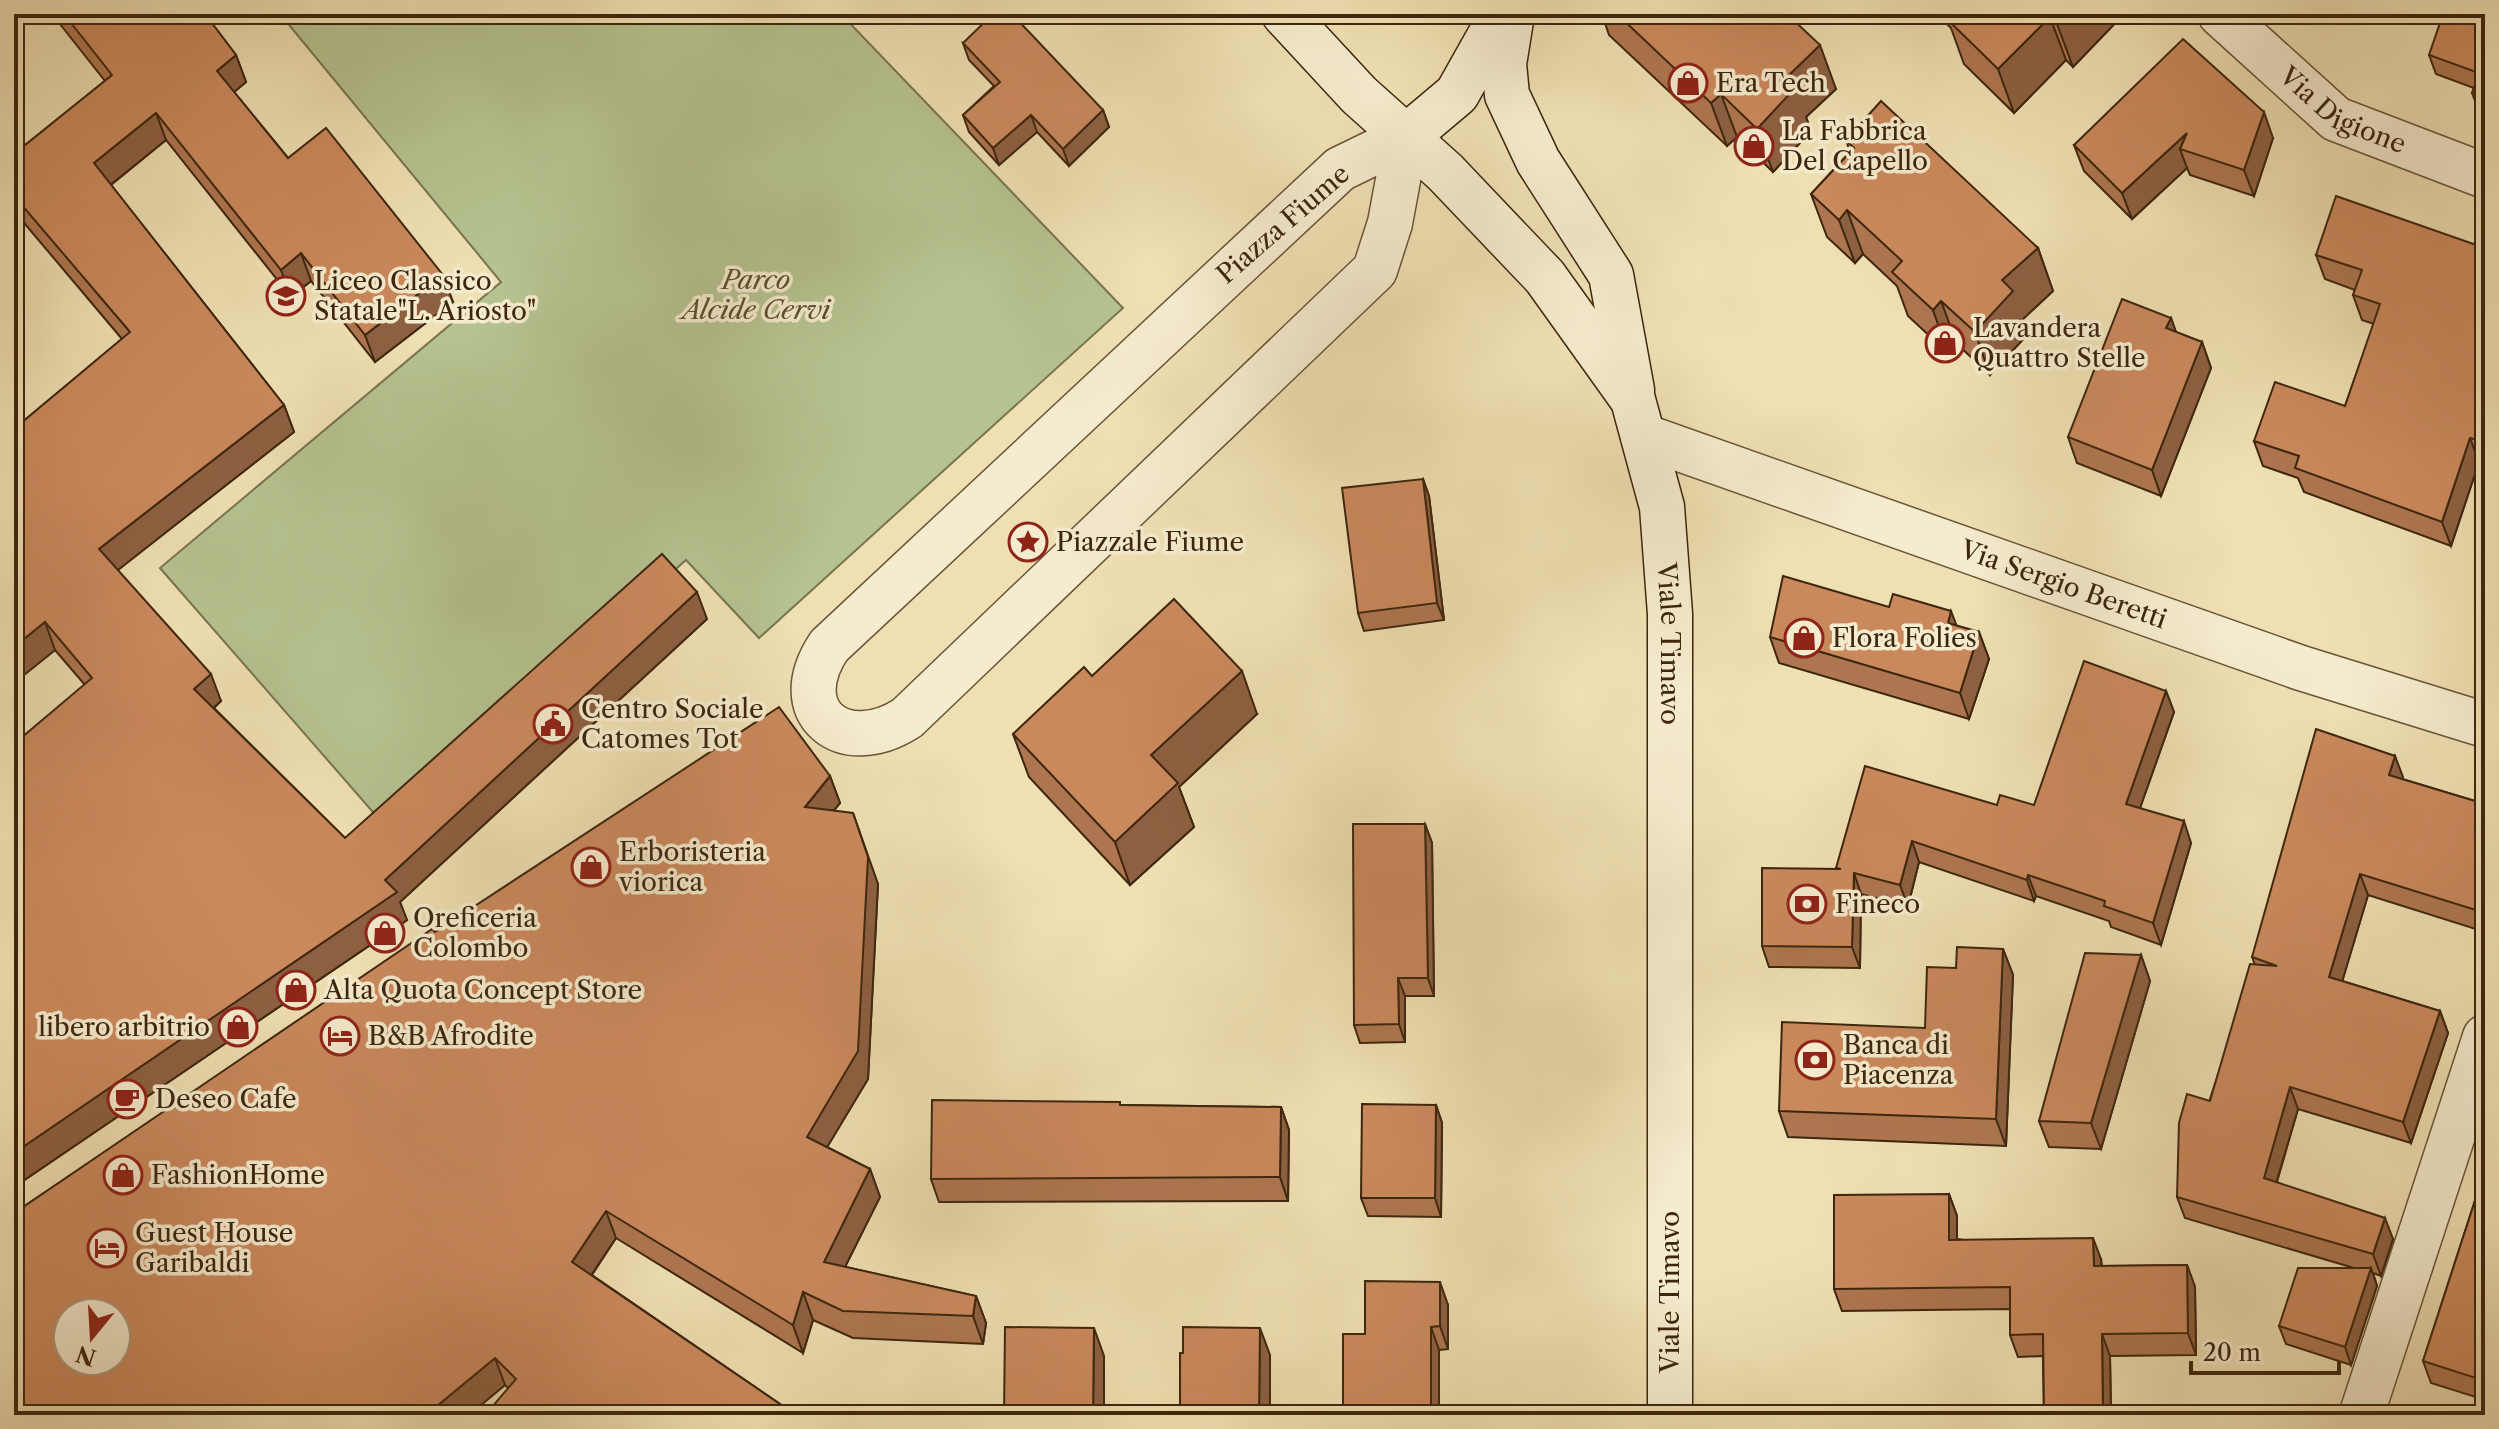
<svg xmlns="http://www.w3.org/2000/svg" width="2499" height="1429" font-family="'Libre Caslon Text',serif">
	<style>
		.green { fill: #b5c390; stroke: #79744f; stroke-width: 2 }
		.lines { fill: none; stroke-linecap: round; stroke-linejoin: round }
		.street-casing { stroke: #6a5437; stroke-width: 47 }
		.secondary-casing { stroke: #3d260e; stroke-width: 47 }
		.street { stroke: #f5ebce; stroke-width: 44 }
		.secondary { stroke: #f5ebce; stroke-width: 44 }
		.wall { fill: #ae7650; stroke: #3d260e; stroke-width: 2 }
		.shaded-wall { fill: #8d6041; stroke: #3d260e; stroke-width: 2 }
		.building { fill: #ca895d; stroke: #3d260e; stroke-width: 2; fill-rule: evenodd }
		.labels { text-anchor: middle; stroke-width: 7; stroke-linejoin: round; paint-order: stroke }
		.poi-label { font-size: 26px; fill: #3d260e; stroke: #f5ebce; text-anchor: start }
		.street-label { font-size: 26px; fill: #3d260e; stroke: #f5ebce }
		.park-label { font-size: 26px; font-style: italic; fill: #5b4d2e; stroke: #f5ebce }
	</style>
	<rect width="100%" height="100%" fill="#efe0b3"/>
	<filter id="stains"><feTurbulence type="fractalNoise" baseFrequency=".0025" numOctaves="4"/><feColorMatrix values="0 0 0 0 .2 0 0 0 0 .09 0 0 0 0 .02 0 0 0 .5 -.17"/></filter>
	<radialGradient id="worn" r=".72"><stop offset=".6" stop-color="#630" stop-opacity="0"/><stop offset="1" stop-color="#630" stop-opacity=".3"/></radialGradient>
	<path class="green" d="M280,14H841L1123,308L759,638L686,560L386,827L160,568L501,282Z"/>
	<g class="lines">
		<defs>
			<g id="street">
				<path id="s1" d="M2220,14L2336,119L2485,176"/>
				<path d="M1406,137L1390,223L1375,270L907,718C843,759 785,712 829,646L1340,169Z"/>
				<path id="s2" d="M1643,436L2301,668L2485,725"/>
				<path d="M2363,1410L2485,1037"/>
			</g>
			<g id="secondary">
				<path id="s3" d="M1284,14L1359,95L1445,172L1545,277L1633,400L1662,507L1670,614V1415"/>
				<path d="M1512,14L1504,64L1507,95L1538,161L1611,275L1632,390"/>
				<path d="M1406,137L1457,94L1502,14"/>
			</g>
		</defs>
		<use href="#street" class="street-casing"/>
		<use href="#secondary" class="secondary-casing"/>
		<use href="#street" class="street"/>
		<use href="#secondary" class="secondary"/>
	</g>
	<g class="wall">
		<path d="M52,14H205L236,55L246,82L234,92L288,158L453,302L375,362L311,281L291,297L166,140L111,185L284,405L294,432L117,570L221,701L214,708L345,838L707,619L400,902L407,920L14,1187V744L85,685L55,650L14,683V429L122,339L25,224L14,234V154L105,81Z"/>
		<path d="M1602,14H1787L1836,89L1806,117L1811,131L1773,172L1737,137L1727,146L1609,35Z"/>
		<path d="M1937,14H2122L2123,15L2073,67L2066,60L2014,113L1964,64L1951,28Z"/>
		<path d="M2485,14V113L2479,111L2472,93L2474,88L2436,74L2429,55L2453,23Z"/>
		<path d="M963,43L1103,110L1109,127L1069,166L1037,132L999,165L969,132L963,115L994,86L969,60Z"/>
		<path d="M2273,138L2254,196L2190,175L2187,168L2132,219L2084,171L2074,145Z"/>
		<path d="M1846,140L2038,248L2053,291L2023,319L2028,334L1990,375L1957,344L1948,353L1908,316L1897,286L1863,254L1855,263L1827,237L1811,194L1850,152Z"/>
		<path d="M2485,248V464L2479,462L2451,546L2304,492L2298,478L2263,466L2254,441L2345,406L2374,324L2362,320L2353,295L2355,290L2325,279L2316,255Z"/>
		<path d="M2171,318L2176,332L2202,342L2211,368L2161,496L2077,463L2068,437Z"/>
		<path d="M1423,479L1429,496L1444,620L1364,631L1358,613Z"/>
		<path d="M1889,607L1979,632L1989,659L1969,719L1779,663L1770,637Z"/>
		<path d="M1092,676L1257,714L1179,787L1194,827L1130,885L1029,777L1013,734Z"/>
		<path d="M2166,691L2174,712L2140,808L2191,843L2161,945L2111,927L2109,921L2036,896L2034,901L1919,862L1908,906L1861,894L1860,968L1769,967L1762,946L1836,869V868L1997,805H2034Z"/>
		<path d="M2395,756L2402,779L2485,804V932L2368,895L2342,981L2440,1011L2448,1033L2411,1143L2298,1109L2277,1182L2393,1239L2381,1276L2373,1273L2377,1286L2351,1365L2286,1344L2279,1326L2354,1268L2185,1218L2177,1197L2255,965L2252,957Z"/>
		<path d="M830,776L840,803L834,810L878,884L868,1079L827,1147L870,1169L880,1197L845,1267L976,1296L986,1323L983,1344L853,1338L813,1320L803,1353L616,1238L592,1275L796,1415L508,1388L505,1385L469,1415H14L23,1207L435,932Z"/>
		<path d="M1425,824L1432,843L1434,996H1405V1042L1360,1043L1354,1025Z"/>
		<path d="M2003,949L2013,975L2006,1146L1788,1137L1779,1111L1925,1028L1956,968Z"/>
		<path d="M2141,955L2150,981L2101,1149L2049,1147L2039,1121Z"/>
		<path d="M1121,1105L1281,1107L1289,1130L1288,1201L939,1202L931,1179Z"/>
		<path d="M1436,1105L1442,1123L1441,1217L1368,1216L1361,1198Z"/>
		<path d="M2485,1151V1400L2431,1383L2423,1361L2479,1188L2476,1181Z"/>
		<path d="M1949,1194L1957,1216V1239L2101,1259L2102,1266L2187,1265L2195,1287L2196,1355L2110,1356L2111,1415H2044L2043,1356L2018,1357L2010,1335V1309L1842,1311L1834,1289Z"/>
		<path d="M1448,1305V1349L1439,1350V1415H1344L1343,1412L1365,1334Z"/>
	</g>
	<g class="shaded-wall">
		<path d="M2066,14H2122L2123,15L2073,67L2057,24Z"/>
		<path d="M2050,17L2066,60L2014,113L1998,69Z"/>
		<path d="M1820,45L1836,89L1806,117L1811,131L1773,172L1757,129L1786,78Z"/>
		<path d="M236,55L246,82L227,98L217,71Z"/>
		<path d="M1721,94L1737,137L1727,146L1711,103Z"/>
		<path d="M1103,110L1109,127L1069,166L1063,149Z"/>
		<path d="M2264,112L2273,138L2254,196L2244,170Z"/>
		<path d="M156,113L166,140L104,190L94,163Z"/>
		<path d="M1031,115L1037,132L999,165L993,148Z"/>
		<path d="M2187,133L2180,149L2187,168L2132,219L2122,193Z"/>
		<path d="M15,197L25,224L14,234V198Z"/>
		<path d="M1847,210L1863,254L1855,263L1839,220Z"/>
		<path d="M2038,248L2053,291L2023,319L2028,334L1990,375L1975,332L2002,280Z"/>
		<path d="M301,253L311,281L291,297L281,270Z"/>
		<path d="M443,275L453,302L375,362L365,335Z"/>
		<path d="M1941,301L1957,344L1948,353L1933,310Z"/>
		<path d="M2171,318L2180,344L2166,328Z"/>
		<path d="M2202,342L2211,368L2161,496L2152,470Z"/>
		<path d="M284,405L294,432L109,577L99,549Z"/>
		<path d="M2470,438L2479,462L2451,546L2442,522Z"/>
		<path d="M1423,479L1429,496L1444,620L1437,603Z"/>
		<path d="M697,592L707,619L400,902L407,920L14,1187V1153L385,880Z"/>
		<path d="M1951,611L1961,637L1948,623Z"/>
		<path d="M45,622L55,650L14,683V647Z"/>
		<path d="M1979,632L1989,659L1969,719L1960,693Z"/>
		<path d="M1242,671L1257,714L1179,787L1194,827L1130,885L1115,842L1151,755Z"/>
		<path d="M211,674L221,701L204,716L194,689Z"/>
		<path d="M2166,691L2174,712L2134,825L2126,804Z"/>
		<path d="M2395,756L2403,777L2396,796L2389,775Z"/>
		<path d="M830,776L840,803L815,834L805,807Z"/>
		<path d="M853,813L878,884L868,1079L817,1164L807,1137Z"/>
		<path d="M2184,821L2191,843L2161,945L2153,923Z"/>
		<path d="M1425,824L1432,843L1434,996L1428,978Z"/>
		<path d="M1912,841L1919,862L1908,906L1900,885Z"/>
		<path d="M1854,873L1861,894L1860,968L1852,947Z"/>
		<path d="M2360,874L2368,895L2337,999L2329,977Z"/>
		<path d="M2028,875L2036,896L2034,901L2027,880Z"/>
		<path d="M2485,890V928L2479,911Z"/>
		<path d="M2003,949L2013,975L2006,1146L1996,1119Z"/>
		<path d="M2141,955L2150,981L2101,1149L2091,1123Z"/>
		<path d="M1398,978L1405,996V1042L1399,1024Z"/>
		<path d="M2440,1011L2448,1033L2411,1143L2403,1122Z"/>
		<path d="M2290,1087L2298,1109L2271,1200L2264,1178Z"/>
		<path d="M1436,1105L1442,1123L1441,1217L1435,1198Z"/>
		<path d="M1281,1107L1289,1130L1288,1201L1280,1177Z"/>
		<path d="M870,1169L880,1197L834,1289L824,1262Z"/>
		<path d="M1949,1194L1957,1216V1261L1949,1240Z"/>
		<path d="M606,1211L616,1238L582,1289L572,1262Z"/>
		<path d="M2385,1218L2393,1239L2381,1276L2373,1254Z"/>
		<path d="M2093,1238L2101,1259L2102,1288L2094,1266Z"/>
		<path d="M2187,1265L2195,1287L2196,1355L2188,1333Z"/>
		<path d="M2371,1268L2377,1286L2351,1365L2345,1347Z"/>
		<path d="M1440,1282L1448,1305V1349L1440,1326Z"/>
		<path d="M803,1292L813,1320L803,1353L793,1325Z"/>
		<path d="M976,1296L986,1323L983,1344L973,1316Z"/>
		<path d="M1431,1327L1439,1350V1415H1431Z"/>
		<path d="M1094,1328L1104,1356V1415H1093Z"/>
		<path d="M1260,1328L1270,1355V1415H1259Z"/>
		<path d="M2102,1334L2110,1356L2111,1415H2103Z"/>
		<path d="M495,1358L505,1385L469,1415H426Z"/>
	</g>
	<g class="building">
		<path d="M64,14H205L236,55L217,71L288,158L326,128L443,275L365,335L301,253L281,270L156,113L94,163L284,405L99,549L211,674L194,689L345,838L662,554L697,592L385,880L397,892L14,1153V744L92,678L45,622L14,647V429L130,332L15,197L14,198V154L112,75Z"/>
		<path d="M993,14H1012L1103,110L1063,149L1031,115L993,148L963,115L1000,82L963,43Z"/>
		<path d="M1617,14H1787L1820,45L1786,78L1796,87L1757,129L1721,94L1711,103Z"/>
		<path d="M1955,14H2066L2057,24L2050,17L1998,69L1948,20Z"/>
		<path d="M2456,14H2485V97L2472,93L2479,73L2429,55L2441,20L2453,23Z"/>
		<path d="M2183,39L2264,112L2244,170L2180,149L2187,133L2122,193L2074,145Z"/>
		<path d="M1881,101L2038,248L2002,280L2013,291L1975,332L1941,301L1933,310L1892,272L1902,261L1847,210L1839,220L1811,194L1854,148L1846,140Z"/>
		<path d="M2336,196L2485,248V442L2470,438L2442,522L2295,468L2299,456L2254,441L2275,382L2345,406L2380,304L2353,295L2362,270L2316,255Z"/>
		<path d="M2122,299L2171,318L2166,328L2202,342L2152,470L2068,437Z"/>
		<path d="M1423,479L1437,603L1358,613L1342,488Z"/>
		<path d="M1783,576L1889,607L1893,594L1951,611L1948,623L1979,632L1960,693L1770,637Z"/>
		<path d="M1174,599L1242,671L1151,755L1178,783L1115,842L1013,734L1084,667L1092,676Z"/>
		<path d="M2084,661L2166,691L2126,804L2184,821L2153,923L2104,906L2105,901L2028,875L2027,880L1912,841L1900,885L1854,873L1852,947L1762,946V868L1841,869L1836,868L1865,766L1997,805L2000,795L2034,805Z"/>
		<path d="M779,707L830,776L805,807L853,813L868,857L858,1051L807,1137L870,1169L824,1262L976,1296L973,1316L843,1311L803,1292L793,1325L606,1211L572,1262L796,1415H485L516,1379L495,1358L426,1415H14V1211L23,1207L432,929L435,932ZM68,1313H116V1361H68Z"/>
		<path d="M2316,729L2395,756L2389,775L2485,804V890L2479,911L2360,874L2329,977L2440,1011L2403,1122L2290,1087L2264,1178L2385,1218L2373,1254L2177,1197L2179,1123L2187,1094L2210,1101L2250,964L2277,966L2252,957Z"/>
		<path d="M1353,824H1425L1428,978H1398L1399,1024L1354,1025Z"/>
		<path d="M1957,947L2003,949L1996,1119L1779,1111L1782,1022L1925,1028L1927,967L1956,968Z"/>
		<path d="M2085,953L2141,955L2091,1123L2039,1121Z"/>
		<path d="M932,1100L1120,1102V1105L1281,1107L1280,1177L931,1179Z"/>
		<path d="M1362,1104L1436,1105L1435,1198H1361Z"/>
		<path d="M2485,1151V1381L2423,1361L2481,1182L2476,1181Z"/>
		<path d="M1949,1194V1240L2093,1238L2094,1266L2187,1265L2188,1333L2102,1334L2103,1415H2044L2043,1334L2010,1335V1287L1834,1289V1195Z"/>
		<path d="M2298,1268H2371L2345,1347L2279,1326Z"/>
		<path d="M1365,1281L1440,1282V1326L1431,1327V1415H1352V1412H1343V1334H1365Z"/>
		<path d="M1005,1327L1094,1328L1093,1415H1004Z"/>
		<path d="M1183,1327L1260,1328L1259,1415L1230,1413V1415H1180V1353H1183Z"/>
	</g>
	<defs>
		<symbol id="shop-ring" viewBox="-11 -11 22 22"><circle r="9.5" fill="#f5ebce" stroke="#8f2418" stroke-width="1.5"/><path d="M-5-2.5h2.3a2.7 3.5 0 0 1 5.4 0H5L5.5 6h-11ZM-1.5-2.5h3a1.5 2.3 0 0 0-3 0Z" fill="#8f2418"/></symbol>
		<symbol id="school-ring" viewBox="-11 -11 22 22"><circle r="9.5" fill="#f5ebce" stroke="#8f2418" stroke-width="1.5"/><path d="M0-5L7-2L0 1L-7-2ZM-4 1L0 2.5L4 1V4Q0 6-4 4Z" fill="#8f2418"/></symbol>
		<symbol id="sight-ring" viewBox="-11 -11 22 22"><circle r="9.5" fill="#f5ebce" stroke="#8f2418" stroke-width="1.5"/><path d="M0-6L1.8-2.2L6-1.7L2.9 1.2L3.7 5.4L0 3.3L-3.7 5.4L-2.9 1.2L-6-1.7L-1.8-2.2Z" fill="#8f2418"/></symbol>
		<symbol id="civic-ring" viewBox="-11 -11 22 22"><circle r="9.5" fill="#f5ebce" stroke="#8f2418" stroke-width="1.5"/><path d="M-.6-6.5H3V-4.5H.6V-3L4-1V1h2V6H-6V1h2V-1L-.6-3ZM-1.2 2.5V6h2.4V2.5Z" fill="#8f2418"/></symbol>
		<symbol id="bank-ring" viewBox="-11 -11 22 22"><circle r="9.5" fill="#f5ebce" stroke="#8f2418" stroke-width="1.5"/><path d="M-6-4H6V4H-6ZM0-2.3a2.3 2.3 0 1 0 0 4.6a2.3 2.3 0 1 0 0-4.6Z" fill="#8f2418"/></symbol>
		<symbol id="hotel-ring" viewBox="-11 -11 22 22"><circle r="9.5" fill="#f5ebce" stroke="#8f2418" stroke-width="1.5"/><path d="M-6-4.5h1.5V1H6V5H4.5V3h-9V5H-6ZM-4 0a1.8 1.8 0 1 1 3.6 0ZM.5 0V-2.5h3Q6-2.5 6 0Z" fill="#8f2418"/></symbol>
		<symbol id="cafe-ring" viewBox="-11 -11 22 22"><circle r="9.5" fill="#f5ebce" stroke="#8f2418" stroke-width="1.5"/><path d="M-5.5-4.5H6V0H3Q3 3.5 0 3.5H-2.5Q-5.5 3.5-5.5 0ZM3-3.2v2h1.7v-2ZM-6 4.5H4V6H-6Z" fill="#8f2418"/></symbol>
	</defs>
	<g fill-rule="evenodd">
		<use href="#shop-ring" x="1666" y="61" width="44" height="44"/>
		<use href="#shop-ring" x="1732" y="124" width="44" height="44"/>
		<use href="#school-ring" x="264" y="274" width="44" height="44"/>
		<use href="#shop-ring" x="1923" y="321" width="44" height="44"/>
		<use href="#sight-ring" x="1006" y="520" width="44" height="44"/>
		<use href="#shop-ring" x="1782" y="616" width="44" height="44"/>
		<use href="#civic-ring" x="531" y="702" width="44" height="44"/>
		<use href="#shop-ring" x="569" y="845" width="44" height="44"/>
		<use href="#bank-ring" x="1785" y="882" width="44" height="44"/>
		<use href="#shop-ring" x="363" y="911" width="44" height="44"/>
		<use href="#shop-ring" x="274" y="968" width="44" height="44"/>
		<use href="#shop-ring" x="216" y="1005" width="44" height="44"/>
		<use href="#hotel-ring" x="318" y="1014" width="44" height="44"/>
		<use href="#bank-ring" x="1793" y="1038" width="44" height="44"/>
		<use href="#cafe-ring" x="105" y="1077" width="44" height="44"/>
		<use href="#shop-ring" x="101" y="1153" width="44" height="44"/>
		<use href="#hotel-ring" x="85" y="1226" width="44" height="44"/>
	</g>
	<g class="labels">
		<g class="poi-label">
			<text x="1716" y="92">Era Tech</text>
			<text x="1782" y="140">La Fabbrica<tspan x="1782" dy="30">Del Capello</tspan></text>
			<text x="314" y="290">Liceo Classico<tspan x="314" dy="30">Statale"L. Ariosto"</tspan></text>
			<text x="1973" y="337">Lavandera<tspan x="1973" dy="30">Quattro Stelle</tspan></text>
			<text x="1056" y="551">Piazzale Fiume</text>
			<text x="1832" y="647">Flora Folies</text>
			<text x="581" y="718">Centro Sociale<tspan x="581" dy="30">Catomes Tot</tspan></text>
			<text x="619" y="861">Erboristeria<tspan x="619" dy="30">viorica</tspan></text>
			<text x="1835" y="913">Fineco</text>
			<text x="413" y="927">Oreficeria<tspan x="413" dy="30">Colombo</tspan></text>
			<text x="324" y="999">Alta Quota Concept Store</text>
			<text x="210" y="1036" text-anchor="end">libero arbitrio</text>
			<text x="368" y="1045">B&amp;B Afrodite</text>
			<text x="1843" y="1054">Banca di<tspan x="1843" dy="30">Piacenza</tspan></text>
			<text x="155" y="1108">Deseo Cafe</text>
			<text x="151" y="1184">FashionHome</text>
			<text x="135" y="1242">Guest House<tspan x="135" dy="30">Garibaldi</tspan></text>
		</g>
		<g class="street-label">
			<text dy="9" stroke="none"><textPath href="#s1" startOffset="158">Via Digione</textPath></text>
			<text transform="translate(1283 224) rotate(-41)" y="9">Piazza Fiume</text>
			<text dy="9" stroke="none"><textPath href="#s2" startOffset="446">Via Sergio Beretti</textPath></text>
			<text dy="9" stroke="none"><textPath href="#s3" startOffset="770">Viale Timavo</textPath></text>
			<text transform="translate(1670 1292) rotate(-90)" y="9">Viale Timavo</text>
		</g>
		<g class="park-label">
			<text x="756" y="289">Parco<tspan x="756" dy="30">Alcide Cervi</tspan></text>
		</g>
	</g>
	<rect width="2499" height="1429" fill="none" stroke="#efe0b3" stroke-width="48"/>
	<rect x="16" y="16" width="2467" height="1397" fill="none" stroke="#3d260e" stroke-width="4"/>
	<rect x="24" y="24" width="2451" height="1381" fill="none" stroke="#3d260e" stroke-width="2"/>
	<g transform="translate(92 1337) rotate(198)"><circle r="38" fill="#f5ebce" stroke="#ab9c81" stroke-width="2"/>
	<path d="M0-6L14 30L0 20L-14 30Z" fill="#8f2418"/>
	<text y="-12" font-size="22" font-weight="bold" text-anchor="middle" fill="#3d260e">N</text>
	</g>
	<path d="M2191 1361v12h148v-12" fill="none" stroke="#3d260e" stroke-width="4"/>
	<text x="2203" y="1361" font-size="24" fill="#3d260e" stroke="#f5ebce" stroke-width="6" paint-order="stroke">20 m</text>
	<rect width="100%" height="100%" filter="url(#stains)"/>
	<rect width="100%" height="100%" fill="url(#worn)"/>
</svg>
